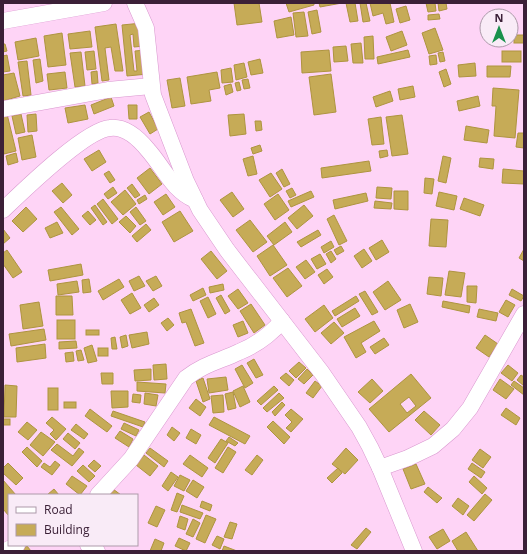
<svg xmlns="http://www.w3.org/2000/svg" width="527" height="554" font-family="'Open Sans',sans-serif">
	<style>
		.building { fill: #c6ab57; stroke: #ae943f; fill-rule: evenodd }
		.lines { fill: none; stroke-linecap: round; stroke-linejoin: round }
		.minor-casing { stroke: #d997cf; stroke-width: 17 }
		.minor { stroke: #fff; stroke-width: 16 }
	</style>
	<rect width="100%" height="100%" fill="#fed4f6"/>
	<g class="building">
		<path d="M234,3H259L262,22L237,25Z"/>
		<path d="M286,3H314V5L289,12Z"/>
		<path d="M319,3H342L320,7Z"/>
		<path d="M346,3H355L358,21L350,22Z"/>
		<path d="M360,3H366L370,21L363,22Z"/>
		<path d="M370,3H390L394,22L386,24L383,13L373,16Z"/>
		<path d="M426,3H435L436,11L428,12Z"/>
		<path d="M438,3H446L447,9L439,11Z"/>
		<path d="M406,6L410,20L400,23L396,9Z"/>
		<path d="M317,10L321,32L312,34L308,12Z"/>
		<path d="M304,12L308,36L296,37L293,13Z"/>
		<path d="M439,14L440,19L428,20V15Z"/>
		<path d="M291,17L294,35L277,38L274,21Z"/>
		<path d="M515,18V32H511V19Z"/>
		<path d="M142,23L145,46L134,47L133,34L130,35L134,71H137L135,51L145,50L148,74L127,76L122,25Z"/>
		<path d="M116,24L123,71H115L111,47L105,48L109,80L102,81L95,27Z"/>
		<path d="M435,28L443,50L429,54L422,33Z"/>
		<path d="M90,31L92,47L70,49L68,34Z"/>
		<path d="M402,31L407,45L391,51L386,37Z"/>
		<path d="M62,33L66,65L48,67L44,36Z"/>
		<rect x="514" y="35" width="10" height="8"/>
		<path d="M373,36L374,59H365L364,37Z"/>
		<path d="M36,38L39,56L18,60L15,42Z"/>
		<path d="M361,43L363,63H353L351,44Z"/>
		<path d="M3,44H5L7,51L3,52Z"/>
		<path d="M346,46L348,61L334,62L333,47Z"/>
		<path d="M329,50L331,71L302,73L301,52Z"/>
		<path d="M408,50L410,57L378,64L377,57Z"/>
		<path d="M94,51L96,69L87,70L85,52Z"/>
		<rect x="502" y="51" width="19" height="11"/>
		<path d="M81,52L85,86L75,87L70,53Z"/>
		<path d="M443,52L445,61L440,62L438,53Z"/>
		<path d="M7,55L10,71L3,72V56Z"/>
		<path d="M436,55L437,64L430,65L429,56Z"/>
		<path d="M40,59L43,81L36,83L33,60Z"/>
		<path d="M260,59L263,73L251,75L248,62Z"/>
		<path d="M27,61L31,95L23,96L18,62Z"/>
		<path d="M244,63L247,77L236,80L234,65Z"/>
		<path d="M475,63L476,76L459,77L458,65Z"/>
		<path d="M487,66H511L510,77H487Z"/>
		<path d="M231,68L233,82L222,83L221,70Z"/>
		<path d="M446,69L451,84L444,87L439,72Z"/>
		<path d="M97,71L98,83L92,84L91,72Z"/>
		<path d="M65,72L67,88L49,90L47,74Z"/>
		<path d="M217,72L220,88L209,90L211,101L191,104L187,77Z"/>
		<path d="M14,73L20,96L3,101V75Z"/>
		<path d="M331,74L336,112L314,115L309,77Z"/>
		<path d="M180,78L185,106L172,108L167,80Z"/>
		<path d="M248,79L250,88L244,89L242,80Z"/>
		<path d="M239,82L241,90L237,91L235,83Z"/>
		<path d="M231,84L233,92L226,95L224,86Z"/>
		<path d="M413,86L415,97L400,100L398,89Z"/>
		<path d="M493,88L519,90L515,138L494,136L496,106H492Z"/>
		<path d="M390,91L393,101L376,107L373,97Z"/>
		<path d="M478,96L480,106L459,111L457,101Z"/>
		<path d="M111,97L114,106L94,114L91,105Z"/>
		<path d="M85,105L88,119L68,123L65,108Z"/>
		<path d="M128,105H137V119H129Z"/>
		<path d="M149,112L158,129L150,134L140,117Z"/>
		<path d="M7,114L16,151L4,154L3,149V115Z"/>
		<path d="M21,114L25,132L16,134L12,116Z"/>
		<path d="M36,114L37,131L28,132L27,115Z"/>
		<path d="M244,114L246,134L230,136L228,115Z"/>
		<path d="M402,115L408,154L392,156L386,117Z"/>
		<path d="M381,117L384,144L372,145L368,119Z"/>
		<path d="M255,121H261L262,130L256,131Z"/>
		<path d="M466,126L489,130L487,143L464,140Z"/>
		<path d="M518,133H524V148L516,147Z"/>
		<path d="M32,135L36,157L22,160L18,138Z"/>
		<path d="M260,145L262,151L253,154L251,148Z"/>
		<path d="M99,150L106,162L92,171L84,159Z"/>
		<path d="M387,150L388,156L380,158L379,151Z"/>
		<path d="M16,153L18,162L8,165L6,156Z"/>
		<path d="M253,156L257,174L248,176L243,159Z"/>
		<path d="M443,156L451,158L446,183L438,181Z"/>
		<path d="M480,158L494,159L493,169L479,167Z"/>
		<path d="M369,161L371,171L322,178L321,168Z"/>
		<path d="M150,168L162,184L149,194L137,178Z"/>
		<path d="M282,169L290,184L284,187L276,173Z"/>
		<path d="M503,169L524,171V184L502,183Z"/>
		<path d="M109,171L115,180L110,183L104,174Z"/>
		<path d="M271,173L282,189L270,197L259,180Z"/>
		<path d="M425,178L434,179L432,194L424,193Z"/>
		<path d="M62,183L72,195L63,203L52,191Z"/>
		<path d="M132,184L140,195L135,198L127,188Z"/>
		<path d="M113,187L117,193L108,199L104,194Z"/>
		<path d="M377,187L392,188L391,199L376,198Z"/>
		<path d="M292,188L296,195L290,198L286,191Z"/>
		<path d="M125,190L136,204L123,215L111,202Z"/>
		<path d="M311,191L314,197L291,207L288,201Z"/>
		<path d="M394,191H408V210L394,209Z"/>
		<path d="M232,192L244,209L233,217L220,200Z"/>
		<path d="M439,192L457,196L454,210L436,206Z"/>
		<path d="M366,193L368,201L335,209L333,200Z"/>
		<path d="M166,194L175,207L163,215L154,202Z"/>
		<path d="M278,194L289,210L275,220L264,204Z"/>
		<path d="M145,195L147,199L139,204L137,200Z"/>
		<path d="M464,198L484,205L480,216L460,209Z"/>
		<path d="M103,199L118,219L112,224L97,204Z"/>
		<path d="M375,201L392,203L391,209L374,208Z"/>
		<path d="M95,205L107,222L103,225L91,208Z"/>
		<path d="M304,205L313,216L297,229L288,218Z"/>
		<path d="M26,207L37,219L23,232L12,221Z"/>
		<path d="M61,207L79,229L72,235L54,212Z"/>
		<path d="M136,207L146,221L140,225L130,212Z"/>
		<path d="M88,211L96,220L90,225L82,216Z"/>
		<path d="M180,211L193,231L174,242L162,222Z"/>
		<path d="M334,215L347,241L339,245L327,219Z"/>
		<path d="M126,216L136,226L130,233L119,222Z"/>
		<path d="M431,219L448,220L446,247L429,246Z"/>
		<path d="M250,220L267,242L253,252L236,230Z"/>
		<path d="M57,222L63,233L50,238L45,228Z"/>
		<path d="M285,222L292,232L274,245L267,236Z"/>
		<path d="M146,224L151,230L137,242L132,236Z"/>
		<path d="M3,229L10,238L3,244Z"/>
		<path d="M318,230L321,235L301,247L297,242Z"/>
		<path d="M382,240L389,252L376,260L369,248Z"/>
		<path d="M331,241L334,247L324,253L321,247Z"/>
		<path d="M273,245L287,265L270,276L257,256Z"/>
		<path d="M341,246L344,251L337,255L334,250Z"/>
		<path d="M364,249L372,261L362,268L354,256Z"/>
		<path d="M524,249V261L519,258Z"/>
		<path d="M7,250L22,272L13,278L3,264V253Z"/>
		<path d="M211,251L227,271L217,279L201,259Z"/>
		<path d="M331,251L336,259L331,263L326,254Z"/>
		<path d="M320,254L326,264L317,269L311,259Z"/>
		<path d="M306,260L315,272L305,279L296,267Z"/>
		<path d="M81,264L83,275L50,281L48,270Z"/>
		<path d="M288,268L302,286L287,297L273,278Z"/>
		<path d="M327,269L333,277L324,284L318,275Z"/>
		<path d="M449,271L465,273L461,297L445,295Z"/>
		<path d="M139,276L145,286L134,291L129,281Z"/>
		<path d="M156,276L162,286L153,291L146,281Z"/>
		<path d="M429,277L443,278L441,296L427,294Z"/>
		<path d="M89,279L91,292L83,293L82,280Z"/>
		<path d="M119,279L124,287L103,300L98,291Z"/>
		<path d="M77,281L79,292L58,295L57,284Z"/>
		<path d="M388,281L401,300L385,310L373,292Z"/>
		<path d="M223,284L224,290L210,293L209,287Z"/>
		<path d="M467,286H477L476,303L467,302Z"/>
		<path d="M203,288L206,295L193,301L190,295Z"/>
		<path d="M238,289L248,303L238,309L228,296Z"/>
		<path d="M512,289L524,296L521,301L509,295Z"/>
		<path d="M365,291L378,312L372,315L359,294Z"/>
		<path d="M132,293L141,308L130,314L121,300Z"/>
		<path d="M221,295L230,311L225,314L216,298Z"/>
		<path d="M56,296H72L73,315H56Z"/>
		<path d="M356,296L359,301L335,316L332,311Z"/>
		<path d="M208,297L216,314L208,318L200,301Z"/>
		<path d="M154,298L159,305L149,312L144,305Z"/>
		<path d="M506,300L515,305L508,317L499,312Z"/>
		<path d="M443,301L470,306L469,313L442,307Z"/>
		<path d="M39,302L43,326L23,329L20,305Z"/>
		<path d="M251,304L265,325L254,333L240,311Z"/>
		<path d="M410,304L418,322L404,328L397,310Z"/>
		<path d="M324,305L333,318L315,332L305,319Z"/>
		<path d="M355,308L360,316L342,327L337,319Z"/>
		<path d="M191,309L204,343L195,346L186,322L182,323L179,313Z"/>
		<path d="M479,309L498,313L496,321L477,317Z"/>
		<path d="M168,318L174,325L167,331L161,323Z"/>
		<rect x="57" y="320" width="18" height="19"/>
		<path d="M243,321L248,333L238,337L233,325Z"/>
		<path d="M374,321L380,331L361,343L366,352L356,358L344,337Z"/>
		<path d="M334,322L344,333L331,344L321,333Z"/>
		<path d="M44,329L46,340L11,346L9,334Z"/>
		<rect x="86" y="330" width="13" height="5"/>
		<path d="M147,332L149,344L132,348L129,335Z"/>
		<path d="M126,335L128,346L122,348L120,337Z"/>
		<path d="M485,335L498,344L489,357L476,348Z"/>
		<path d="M115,337L117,349H112L111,338Z"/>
		<path d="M384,338L389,345L375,354L370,347Z"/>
		<path d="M76,341L77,348L59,349V342Z"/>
		<path d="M45,344L46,358L17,362L16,348Z"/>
		<path d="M92,345L97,361L88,363L84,348Z"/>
		<rect x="98" y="348" width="10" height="8"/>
		<path d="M81,350L84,360L78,361L76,351Z"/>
		<path d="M73,352L74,361L66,362L65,353Z"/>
		<path d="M254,359L263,375L256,378L247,363Z"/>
		<path d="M299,362L306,368L296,378L289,371Z"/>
		<path d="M166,364L167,379L154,380L153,365Z"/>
		<path d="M242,365L253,383L245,388L235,369Z"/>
		<path d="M508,365L518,373L512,381L501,373Z"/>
		<path d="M151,369V380L135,381L134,370Z"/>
		<path d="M307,369L313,375L304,384L298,379Z"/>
		<path d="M101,373H113V384H102Z"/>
		<path d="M286,373L294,380L289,386L280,378Z"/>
		<path d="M411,374L431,398L389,432L369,409ZM409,397L416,406L407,413L400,404Z"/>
		<path d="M521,375L524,377V386L517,380Z"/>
		<path d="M226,377L228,390L209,393L207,379Z"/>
		<path d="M203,378L210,399L203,402L196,381Z"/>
		<path d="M372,379L383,391L370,403L358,392Z"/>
		<path d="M500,379L514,389L506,399L493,390Z"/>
		<path d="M315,381L322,386L313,398L306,393Z"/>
		<path d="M514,381L524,388V395L511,385Z"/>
		<path d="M137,382L166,384L165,393L137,391Z"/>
		<path d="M5,385L17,386L16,417H4Z"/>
		<path d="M243,386L250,402L240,407L233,391Z"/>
		<path d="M274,386L278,390L261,405L257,401Z"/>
		<rect x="48" y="388" width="10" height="22"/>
		<path d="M111,391H128V407L112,408Z"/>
		<path d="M233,392L236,408L228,410L225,394Z"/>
		<path d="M145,393L158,395L156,406L144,404Z"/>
		<path d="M279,393L284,398L267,412L263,408Z"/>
		<path d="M133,394L141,395L140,403L132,402Z"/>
		<path d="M223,395L224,412L213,413L211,396Z"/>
		<path d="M196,399L206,407L200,416L189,408Z"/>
		<rect x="64" y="402" width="12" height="6"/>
		<path d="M282,402L285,405L275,416L272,412Z"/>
		<path d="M506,408L520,418L516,425L501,415Z"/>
		<path d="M90,409L112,426L107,432L85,416Z"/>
		<path d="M291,409L303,419L291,432L286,428L292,422L285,415Z"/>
		<path d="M113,411L145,422L143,427L111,416Z"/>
		<path d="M424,411L440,425L431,435L415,420Z"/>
		<path d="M52,417L66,429L56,440L50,434L54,430L46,423Z"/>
		<path d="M214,417L250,436L245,444L209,425Z"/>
		<rect x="3" y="419" width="7" height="6"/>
		<path d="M273,421L290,437L284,444L267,427Z"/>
		<path d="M27,422L37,430L28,440L18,432Z"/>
		<path d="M124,423L139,430L136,436L121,429Z"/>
		<path d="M76,424L88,434L84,439L71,430Z"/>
		<path d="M172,427L180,433L174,441L167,435Z"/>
		<path d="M191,429L201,435L196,444L186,438Z"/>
		<path d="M120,431L133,439L129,447L115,438Z"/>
		<path d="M41,432L55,442L43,456L30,445Z"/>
		<path d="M68,433L80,443L75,449L63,439Z"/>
		<path d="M229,437L238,443L235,446L226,441Z"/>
		<path d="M221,439L228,443L215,463L208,458Z"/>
		<path d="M57,444L73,456L79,448L84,452L72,466L51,450Z"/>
		<path d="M27,447L42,461L37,467L22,452Z"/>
		<path d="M228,447L236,452L223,473L215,468Z"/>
		<path d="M150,448L168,461L164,467L146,453Z"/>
		<path d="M346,448L358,460L345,474L332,464Z"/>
		<path d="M480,449L491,457L483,468L472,460Z"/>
		<path d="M144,455L158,466L150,476L136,465Z"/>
		<path d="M190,455L208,468L202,477L183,464Z"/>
		<path d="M257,455L263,460L252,475L245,470Z"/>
		<path d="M94,460L101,466L95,472L88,466Z"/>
		<path d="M55,461L60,465L52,475L41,467L44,463L50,467Z"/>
		<path d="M8,463L23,478L16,485L3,473V468Z"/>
		<path d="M472,463L485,472L481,478L468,469Z"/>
		<path d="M416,464L425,484L411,489L403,469Z"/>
		<path d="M83,465L95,476L89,482L77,471Z"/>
		<path d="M338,468L342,473L332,483L327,478Z"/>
		<path d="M171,472L178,477L168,491L162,486Z"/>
		<path d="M180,475L190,480L184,491L174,486Z"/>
		<path d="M72,476L87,486L80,495L66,484Z"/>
		<path d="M474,476L487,488L482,494L469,482Z"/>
		<path d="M3,480L16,495H9V516L3,509Z"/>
		<path d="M193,480L204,487L197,498L186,491Z"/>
		<path d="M428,487L442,498L437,503L424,492Z"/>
		<path d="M54,489L59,495H47Z"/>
		<path d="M113,489L121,495H109Z"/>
		<path d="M177,493L184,496L177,512L171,510Z"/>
		<path d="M485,494L492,500L474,521L467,515Z"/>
		<path d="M458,498L469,506L463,515L452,506Z"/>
		<path d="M202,501L212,505L210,511L200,507Z"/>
		<path d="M182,505L203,513L200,519L180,512Z"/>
		<path d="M156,506L165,510L157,527L148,523Z"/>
		<path d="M206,515L216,519L205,543L196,539Z"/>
		<path d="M180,516L188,519L185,530L177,527Z"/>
		<path d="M193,519L200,523L193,537L186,534Z"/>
		<path d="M230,522L237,524L232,539L224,537Z"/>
		<path d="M366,528L371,532L357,549L351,545Z"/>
		<path d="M443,529L450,541L437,549L429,537Z"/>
		<path d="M466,532L478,551H458L452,541Z"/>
		<path d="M217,536L224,539L220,549L212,545Z"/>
		<path d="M179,538L190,543L186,551L175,546Z"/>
		<path d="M155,539L164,543L161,551H150Z"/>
		<path d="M27,546L31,551H20Z"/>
		<path d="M224,546L237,551H222Z"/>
	</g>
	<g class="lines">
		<defs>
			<g id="minor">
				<path d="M135,3L146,28L153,95L186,181L200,210L227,250L322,373L359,427L370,447L380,468L414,551"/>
				<path d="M3,21L104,3"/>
				<path d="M3,109L108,90L151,86"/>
				<path d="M3,210C23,191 85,130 110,128C125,126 139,139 148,150C164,168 172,190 195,200"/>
				<path d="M380,468L408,458L433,446L453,429L470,408L524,314"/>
				<path d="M98,495L131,459L186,378C204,364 220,361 239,352C256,345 270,335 282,321"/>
				<path d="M88,545L97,551"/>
				<path d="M5,551L17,545"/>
			</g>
		</defs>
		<use href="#minor" class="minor-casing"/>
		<use href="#minor" class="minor"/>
	</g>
	<rect width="527" height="554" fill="none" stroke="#3b2037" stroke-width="8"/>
	<rect x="8" y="494" width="130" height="52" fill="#f9ebf7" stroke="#ad9aaa"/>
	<rect x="16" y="507" width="20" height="6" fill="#ffffff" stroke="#ad9aaa"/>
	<text x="44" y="514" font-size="12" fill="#3b2037">Road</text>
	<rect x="16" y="524" width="20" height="12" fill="#c6ab57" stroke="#ad9aaa"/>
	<text x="44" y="534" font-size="12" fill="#3b2037">Building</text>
	<g transform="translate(499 28)"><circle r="19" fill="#f9ebf7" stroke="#ad9aaa"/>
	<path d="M0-3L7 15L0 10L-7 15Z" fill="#19914c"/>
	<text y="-6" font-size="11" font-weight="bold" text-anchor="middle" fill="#3b2037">N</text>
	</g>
</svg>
